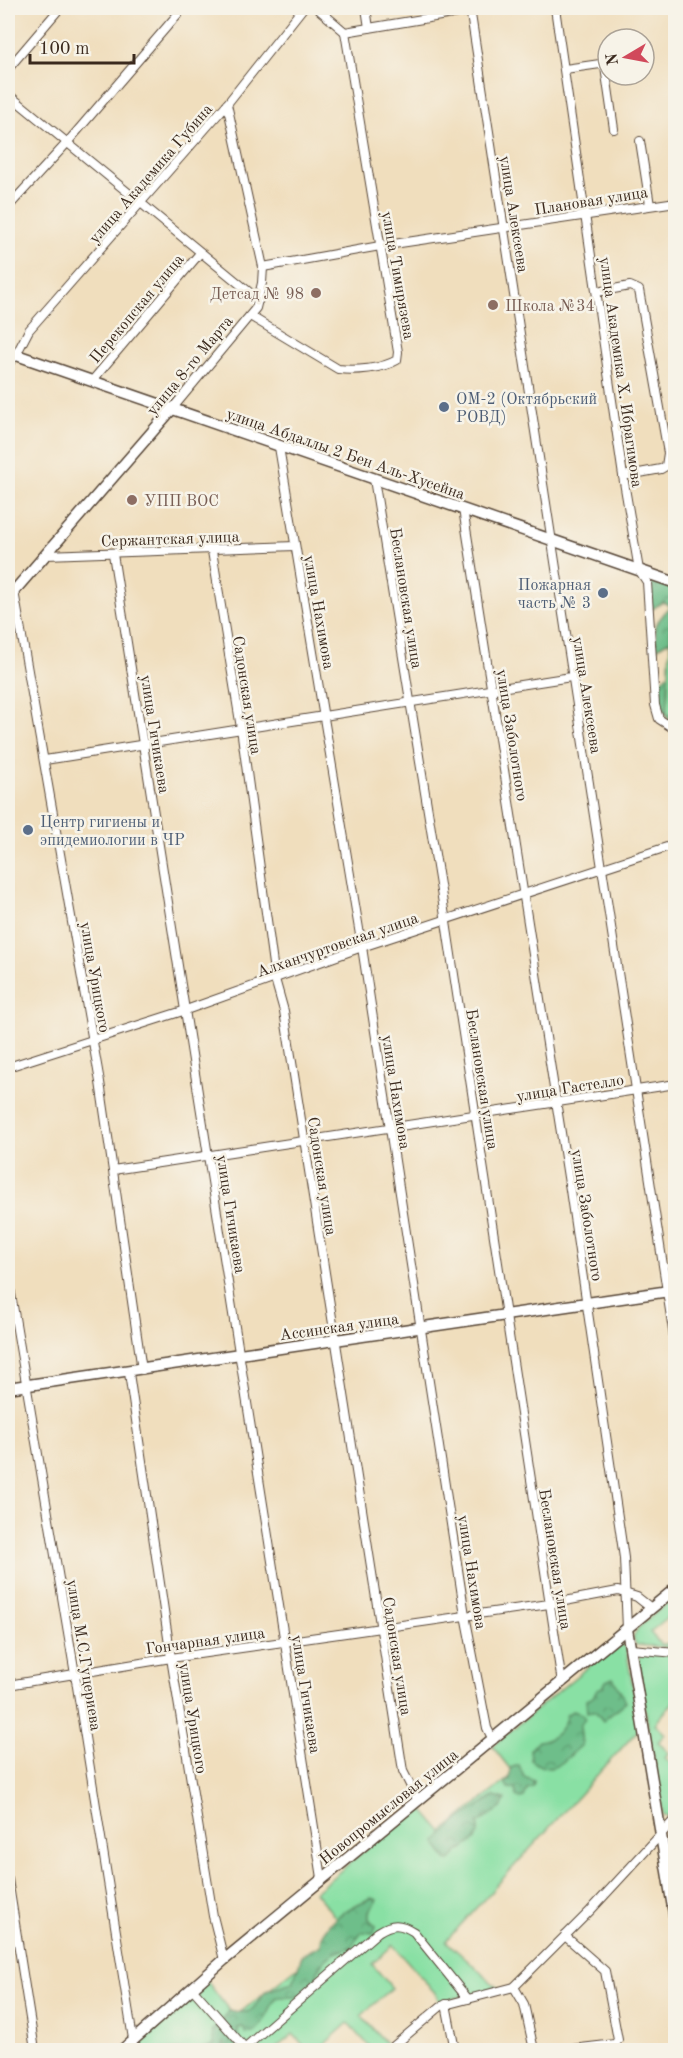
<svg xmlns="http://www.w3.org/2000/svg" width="683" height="2058" font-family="'Old Standard TT',serif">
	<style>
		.grass { fill: #89e0a4; stroke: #628561; stroke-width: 1.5 }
		.forest { fill: url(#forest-crowns); stroke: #547454; stroke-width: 1.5 }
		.cemetery { fill: url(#cemetery-stones); stroke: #628561; stroke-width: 1.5 }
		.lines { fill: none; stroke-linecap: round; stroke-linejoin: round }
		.street-casing { stroke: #564536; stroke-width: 10 }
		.secondary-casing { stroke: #564536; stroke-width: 13 }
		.street { stroke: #fff; stroke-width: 8 }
		.secondary { stroke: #fff; stroke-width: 10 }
		.education-dot { fill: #8d6e63; stroke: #f7f3e8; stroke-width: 2 }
		.service-dot { fill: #5c6f8a; stroke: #f7f3e8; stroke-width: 2 }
		.labels { text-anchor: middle; stroke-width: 5; stroke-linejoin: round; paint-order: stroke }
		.street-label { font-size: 16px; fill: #3b2a1e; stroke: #f7f3e8 }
		.education-label { font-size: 16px; fill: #785e54; stroke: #f7f3e8; text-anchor: start }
		.service-label { font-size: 16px; fill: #4e5e75; stroke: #f7f3e8; text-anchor: start }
	</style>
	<defs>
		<pattern id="forest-crowns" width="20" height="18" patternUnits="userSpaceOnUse" patternTransform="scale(1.5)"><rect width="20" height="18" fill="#6ebe8a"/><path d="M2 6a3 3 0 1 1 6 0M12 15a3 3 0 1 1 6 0" fill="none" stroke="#5c9b70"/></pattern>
		<pattern id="cemetery-stones" width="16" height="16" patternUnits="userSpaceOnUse" patternTransform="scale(1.5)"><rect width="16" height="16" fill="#89e0a4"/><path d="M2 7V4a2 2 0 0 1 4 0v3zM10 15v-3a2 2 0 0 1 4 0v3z" fill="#77c08d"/></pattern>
	</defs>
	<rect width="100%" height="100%" fill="#f7f3e8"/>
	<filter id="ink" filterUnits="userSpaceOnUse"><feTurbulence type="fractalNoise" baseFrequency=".0167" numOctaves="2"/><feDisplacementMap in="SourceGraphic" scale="12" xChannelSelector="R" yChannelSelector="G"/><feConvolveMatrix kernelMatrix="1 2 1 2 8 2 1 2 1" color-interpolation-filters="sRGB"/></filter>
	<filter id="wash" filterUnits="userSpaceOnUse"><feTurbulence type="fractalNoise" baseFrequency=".008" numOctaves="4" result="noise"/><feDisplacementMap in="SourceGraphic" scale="24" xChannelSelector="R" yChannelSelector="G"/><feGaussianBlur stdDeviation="1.35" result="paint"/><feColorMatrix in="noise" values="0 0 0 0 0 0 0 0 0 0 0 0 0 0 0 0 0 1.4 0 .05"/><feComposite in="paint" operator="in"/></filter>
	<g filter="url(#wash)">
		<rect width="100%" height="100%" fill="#f0debd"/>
		<g class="grass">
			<path d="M675,1596V1611L650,1632L660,1644H667L675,1637V1648L636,1645L633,1637L638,1628Z"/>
			<path d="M620,1644L626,1647L640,1728L446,1941L498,1988L439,2002L436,1994L393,1945L372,1964L392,1988L361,2016L387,2044L382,2050H373L348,2023L318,2050H308L293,2034L274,2050H128L207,1981L234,2017L346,1930L315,1892L419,1805L442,1832L514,1774L492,1746L613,1646Z"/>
			<path d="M640,1653L675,1655V1700L655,1724L665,1734L658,1742L669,1753L665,1758L675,1767V1814L671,1817L663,1815L638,1666Z"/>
		</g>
		<g class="forest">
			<path d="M653,580L666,585L675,592V637L656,649L655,625L670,606L663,602L651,610L650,588Z"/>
			<path d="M675,650V724C661,714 655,698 661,680L673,671Z"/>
			<path d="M613,1678L626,1702L603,1721L595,1711L587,1712L586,1700L593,1697L597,1689L603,1687L606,1681Z"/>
			<path d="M573,1711L582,1714L585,1718L580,1726L582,1745C563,1760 554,1779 531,1760L530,1750L538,1741C555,1740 563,1730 567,1714Z"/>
			<path d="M519,1765L524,1777L534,1781L533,1787L527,1789L524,1797L520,1798L516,1796L515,1789L508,1788L505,1782L510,1779V1768Z"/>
			<path d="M494,1796L505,1799L501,1808L478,1823C484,1842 465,1845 457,1853C454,1856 453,1859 450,1861L446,1860L436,1842L456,1822Z"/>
			<path d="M371,1898L377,1900L369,1912V1919L376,1926L374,1933L362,1932L351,1947C340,1952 334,1951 323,1962C314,1972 318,1989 300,1996C292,1999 284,1995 276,1998C266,2010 264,2033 246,2034L243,2027L238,2028V2050H228L224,2043L222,2050H198L214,2045L212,2030L221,2023L230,2010C255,2017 252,2007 266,1991L293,1983L302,1955L321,1945C320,1922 352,1906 371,1898Z"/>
		</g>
		<path class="cemetery" d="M672,597L676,598L675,718L667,714Z"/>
	</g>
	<g filter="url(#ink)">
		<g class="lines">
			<defs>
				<g id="street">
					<path d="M317,8L345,32"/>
					<path d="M366,8L369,28"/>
					<path d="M470,8L676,1350"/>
					<path d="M555,8L623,476L639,570L647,582L655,705L659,719L676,730"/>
					<path d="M345,32L488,8"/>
					<path d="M8,69L60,8"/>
					<path d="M565,69L600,64L605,67L614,129"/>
					<path d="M8,94L259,300"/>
					<path d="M640,141L650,205"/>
					<path d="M8,207L66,144L183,8"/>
					<path d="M263,267L380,246L676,202"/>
					<path d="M597,292L630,286L639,290L668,453L666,466L661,469L623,476"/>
					<path d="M250,316L338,369C355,371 382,369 397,360L398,352L345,32"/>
					<path d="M8,364L16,355L29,330L227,104L303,8"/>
					<path d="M92,381L200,253"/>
					<path d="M172,409L256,308L262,283L263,267L227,104"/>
					<path d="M279,447L362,947L465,1615L487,1728L493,1740"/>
					<path d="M374,479L446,922L562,1683"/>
					<path d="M463,509L570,1190L624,1558L627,1629"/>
					<path d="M212,551L241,728L275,979L284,1011L403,1771L418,1801"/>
					<path d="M113,554L322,1878"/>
					<path d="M46,555L295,546"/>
					<path d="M14,591L100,1082L142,1370"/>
					<path d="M45,760L571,677"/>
					<path d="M8,1067L186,1010L362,947L676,844"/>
					<path d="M113,1170L676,1084"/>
					<path d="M8,1276L75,1674L133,2039"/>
					<path d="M129,1373L171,1658L213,1916L224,1960"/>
					<path d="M631,1649L676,1653"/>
					<path d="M8,1685L171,1658L549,1604L618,1591L637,1597L651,1608"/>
					<path d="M8,1879L35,2050"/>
					<path d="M514,1987L524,2004L534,2050"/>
					<path d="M192,1988L245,2048"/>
					<path d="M446,2004L455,2050"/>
					<path d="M242,2050L378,1932C392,1923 400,1923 414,1932L468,1999"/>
					<path d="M389,2050L441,2006L514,1987L590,1911L676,1818"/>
					<path d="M564,2050L615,2044L618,2040L605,1971L565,1936"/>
				</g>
				<g id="secondary">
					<path d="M8,352L676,583"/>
					<path d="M8,598L172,409"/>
					<path d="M8,1388L676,1290"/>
					<path d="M627,1629L676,1926"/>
					<path d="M122,2050L224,1960L676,1588"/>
				</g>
			</defs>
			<use href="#street" class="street-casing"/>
			<use href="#secondary" class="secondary-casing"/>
			<use href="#street" class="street"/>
			<use href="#secondary" class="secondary"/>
		</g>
	</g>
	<g class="education-dot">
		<circle cx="316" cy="293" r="6"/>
		<circle cx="493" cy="305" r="6"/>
		<circle cx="132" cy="500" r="6"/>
	</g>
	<g class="service-dot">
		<circle cx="444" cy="407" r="6"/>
		<circle cx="603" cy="593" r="6"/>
		<circle cx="28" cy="830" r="6"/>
	</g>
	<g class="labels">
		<g class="street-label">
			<text transform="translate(150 173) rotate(-49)" y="6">улица Академика Губина</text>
			<text transform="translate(591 200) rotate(-9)" y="6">Плановая улица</text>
			<text transform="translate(515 214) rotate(81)" y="6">улица Алексеева</text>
			<text transform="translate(399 275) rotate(80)" y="6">улица Тимирязева</text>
			<text transform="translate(136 308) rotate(-50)" y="6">Перекопская улица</text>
			<text transform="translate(189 365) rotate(-50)" y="6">улица 8-го Марта</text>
			<text transform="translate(622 372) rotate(82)" y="6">улица Академика Х. Ибрагимова</text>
			<text transform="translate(346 453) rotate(19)" y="6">улица Абдаллы 2 Бен Аль-Хусейна</text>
			<text transform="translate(170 538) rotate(-2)" y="6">Сержантская улица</text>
			<text transform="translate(407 598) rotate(81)" y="6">Беслановская улица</text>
			<text transform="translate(320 612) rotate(80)" y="6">улица Нахимова</text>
			<text transform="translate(248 695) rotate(81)" y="6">Садонская улица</text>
			<text transform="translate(588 695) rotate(81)" y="6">улица Алексеева</text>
			<text transform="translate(156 734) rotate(81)" y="6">улица Гичикаева</text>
			<text transform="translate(513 735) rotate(81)" y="6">улица Заболотного</text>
			<text transform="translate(337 944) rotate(-19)" y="6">Алханчуртовская улица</text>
			<text transform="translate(96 977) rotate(80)" y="6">улица Урицкого</text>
			<text transform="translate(483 1079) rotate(81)" y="6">Беслановская улица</text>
			<text transform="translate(570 1087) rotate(-9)" y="6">улица Гастелло</text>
			<text transform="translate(397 1092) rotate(81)" y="6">улица Нахимова</text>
			<text transform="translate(323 1176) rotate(81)" y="6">Садонская улица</text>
			<text transform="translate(232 1214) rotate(81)" y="6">улица Гичикаева</text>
			<text transform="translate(588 1215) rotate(81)" y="6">улица Заболотного</text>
			<text transform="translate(339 1326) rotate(-8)" y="6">Ассинская улица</text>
			<text transform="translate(556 1559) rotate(81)" y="6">Беслановская улица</text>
			<text transform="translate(473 1572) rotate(81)" y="6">улица Нахимова</text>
			<text transform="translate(205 1640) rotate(-8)" y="6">Гончарная улица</text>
			<text transform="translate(85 1655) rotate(81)" y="6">улица М.С.Гуцериева</text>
			<text transform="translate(398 1656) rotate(81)" y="6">Садонская улица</text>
			<text transform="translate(307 1694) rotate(81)" y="6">улица Гичикаева</text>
			<text transform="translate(194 1718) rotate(81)" y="6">улица Урицкого</text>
			<text transform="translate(388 1806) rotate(-39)" y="6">Новопромысловая улица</text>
		</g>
		<g class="education-label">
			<text x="304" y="299" text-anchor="end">Детсад № 98</text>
			<text x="505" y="311">Школа №34</text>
			<text x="144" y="506">УПП ВОС</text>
		</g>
		<g class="service-label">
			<text x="456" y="404">ОМ-2 (Октябрьский<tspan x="456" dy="18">РОВД)</tspan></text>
			<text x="591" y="590" text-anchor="end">Пожарная<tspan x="591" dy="18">часть № 3</tspan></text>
			<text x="40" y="827">Центр гигиены и<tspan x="40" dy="18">эпидемиологии в ЧР</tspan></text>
		</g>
	</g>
	<rect width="683" height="2058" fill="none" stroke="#f7f3e8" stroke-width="30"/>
	<g transform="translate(626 57) rotate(260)"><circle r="28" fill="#f7f3e8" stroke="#aca397" stroke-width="1.5"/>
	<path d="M0-4.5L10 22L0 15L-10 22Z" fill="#d1495b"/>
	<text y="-9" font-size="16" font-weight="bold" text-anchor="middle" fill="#3b2a1e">N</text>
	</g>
	<path d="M30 54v9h104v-9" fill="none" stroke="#3b2a1e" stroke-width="3"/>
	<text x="39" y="54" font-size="18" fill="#3b2a1e" stroke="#f7f3e8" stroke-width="4.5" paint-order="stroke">100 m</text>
</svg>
